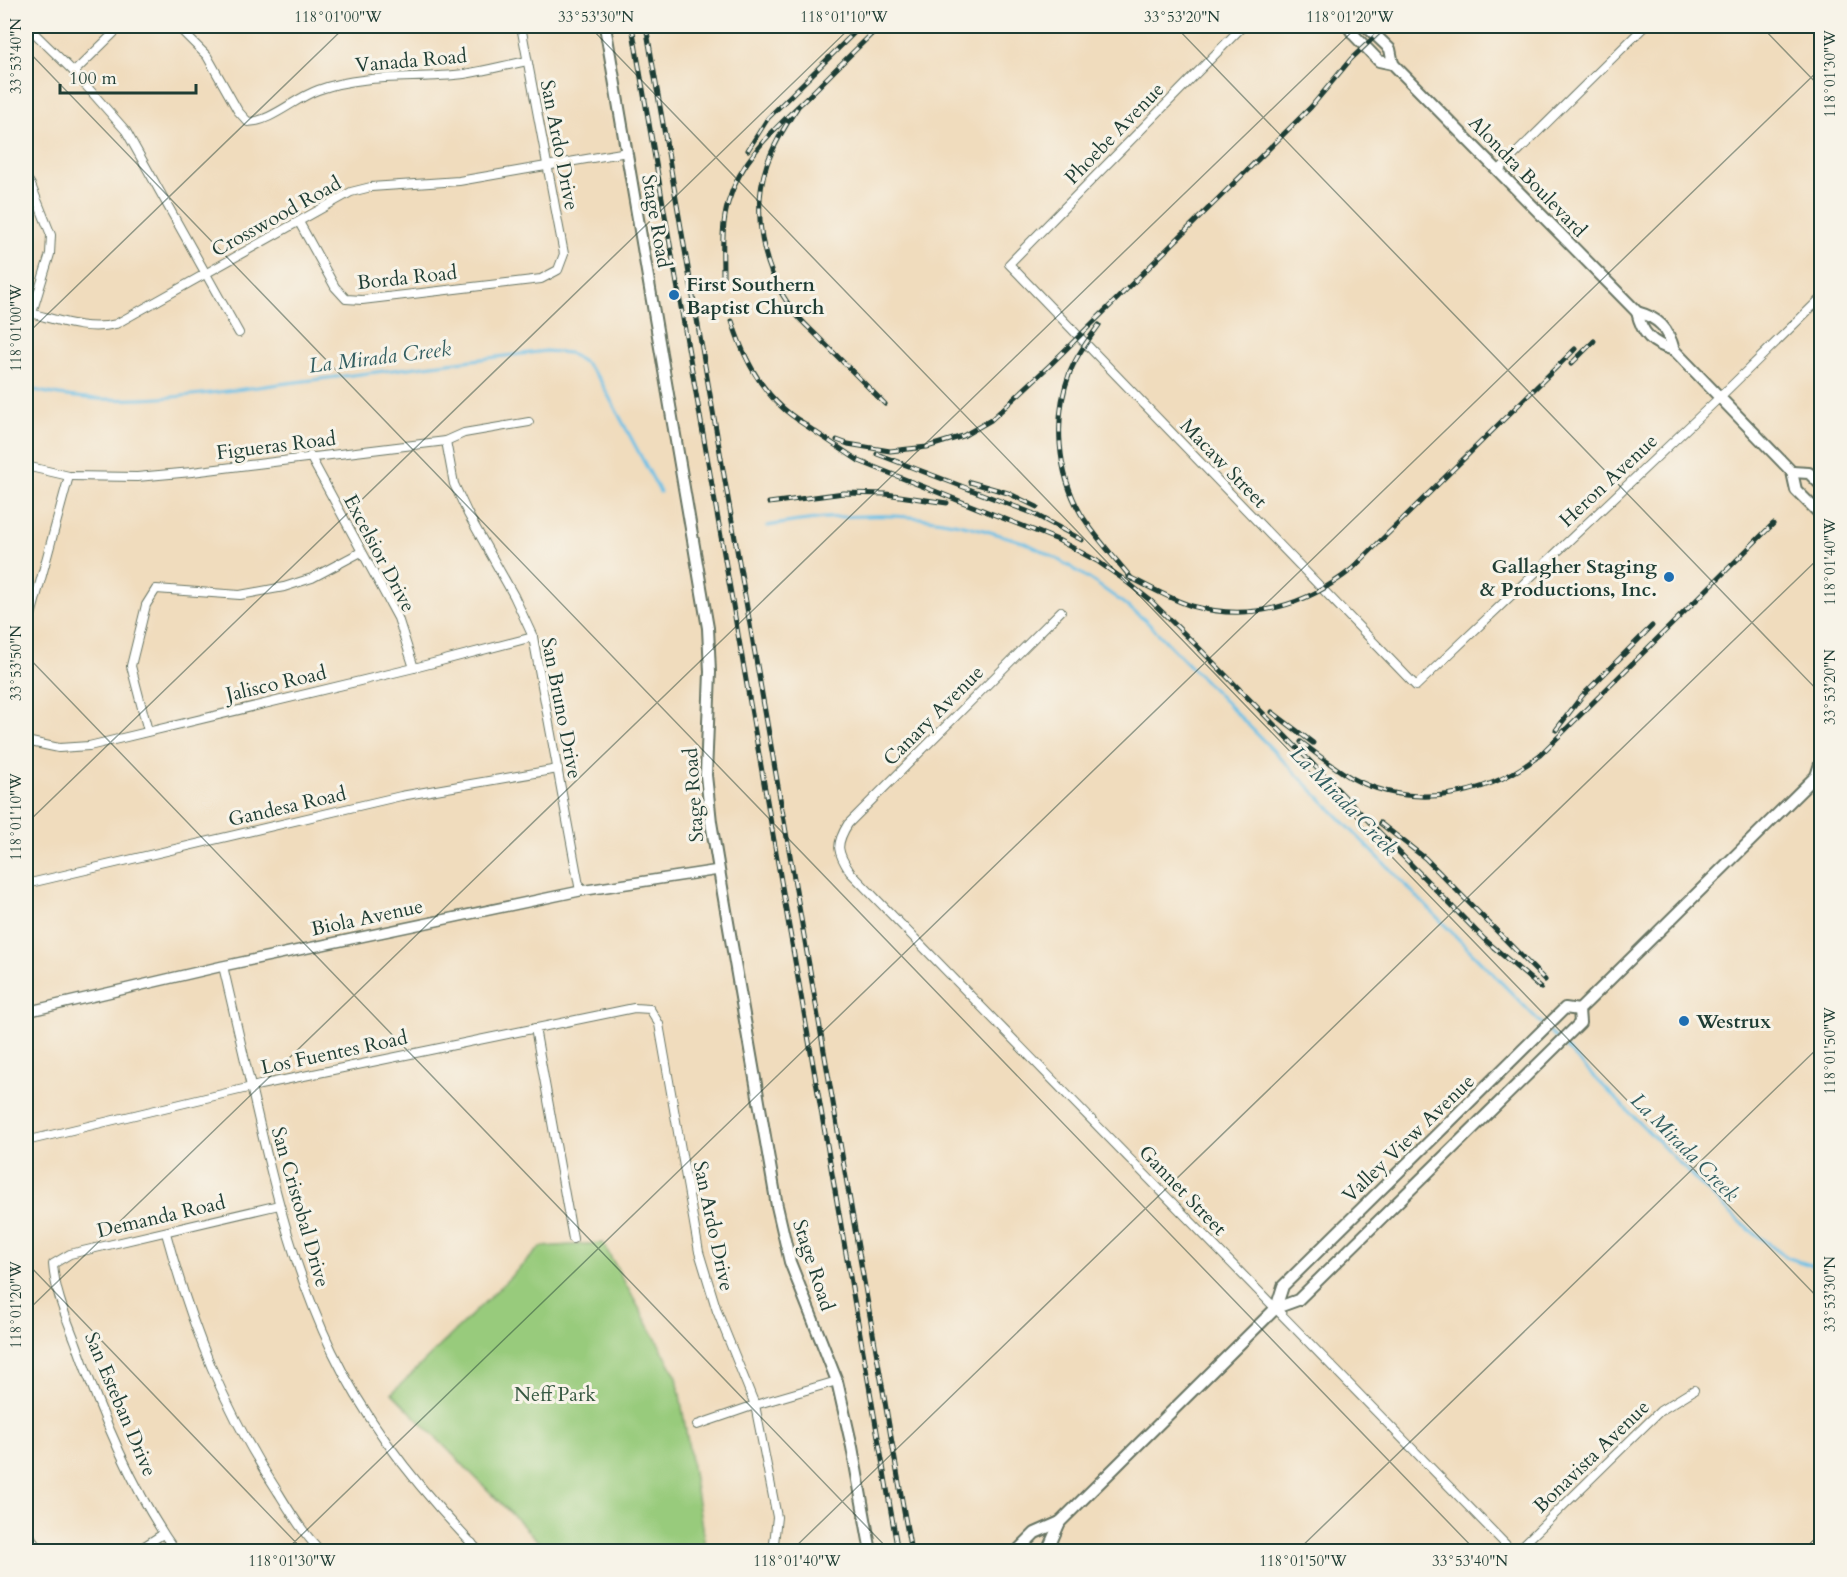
<svg xmlns="http://www.w3.org/2000/svg" width="1847" height="1577" font-family="Cardo,serif">
	<style>
		.green { fill: #98cb7c; stroke: #5c8458; stroke-width: 1.5 }
		.lines { fill: none; stroke-linecap: round; stroke-linejoin: round }
		.stream { stroke: #6ac0e7; stroke-width: 3 }
		.minor-casing { stroke: #687564; stroke-width: 10 }
		.tertiary-casing { stroke: #687564; stroke-width: 12 }
		.secondary-casing { stroke: #687564; stroke-width: 14 }
		.minor { stroke: #fff; stroke-width: 8 }
		.tertiary { stroke: #fff; stroke-width: 9 }
		.secondary { stroke: #fff; stroke-width: 10 }
		.rail-casing { stroke: #1f3d34; stroke-width: 5 }
		.rail { stroke: #f7f3e8; stroke-width: 3; stroke-dasharray: 9; stroke-linecap: butt }
		.ticks { fill: none; stroke: #1f3d34; stroke-width: 1.5; stroke-opacity: 0.45 }
		.poi-dot { fill: #1f6fb2; stroke: #f7f3e8; stroke-width: 2 }
		.labels { text-anchor: middle; stroke-width: 6; stroke-linejoin: round; paint-order: stroke }
		.street-label { font-size: 20px; fill: #1f3d34; stroke: #f7f3e8 }
		.poi-label { font-size: 20px; font-weight: bold; fill: #1f3d34; stroke: #f7f3e8; text-anchor: start }
		.park-label { font-size: 20px; fill: #375942; stroke: #f7f3e8 }
		.water-label { font-size: 21px; font-style: italic; fill: #325e61; stroke: #f7f3e8 }
		.neatline { fill: none; stroke: #1f3d34; stroke-width: 2 }
		.ticks-label { font-size: 15px; text-anchor: middle; fill: #1f3d34 }
	</style>
	<rect width="100%" height="100%" fill="#f7f3e8"/>
	<filter id="ink" filterUnits="userSpaceOnUse"><feTurbulence type="fractalNoise" baseFrequency=".0167" numOctaves="2"/><feDisplacementMap in="SourceGraphic" scale="12" xChannelSelector="R" yChannelSelector="G"/><feConvolveMatrix kernelMatrix="1 2 1 2 8 2 1 2 1" color-interpolation-filters="sRGB"/></filter>
	<filter id="wash" filterUnits="userSpaceOnUse"><feTurbulence type="fractalNoise" baseFrequency=".008" numOctaves="4" result="noise"/><feDisplacementMap in="SourceGraphic" scale="24" xChannelSelector="R" yChannelSelector="G"/><feGaussianBlur stdDeviation="1.35" result="paint"/><feColorMatrix in="noise" values="0 0 0 0 0 0 0 0 0 0 0 0 0 0 0 0 0 1.4 0 .05"/><feComposite in="paint" operator="in"/></filter>
	<g filter="url(#wash)">
		<rect width="100%" height="100%" fill="#f0dcbd"/>
		<path class="green" d="M603,1243L677,1377L706,1551H548L392,1393L541,1247Z"/>
		<g class="lines">
			<g class="stream">
				<path d="M26,388C112,411 201,394 288,383C374,373 460,362 546,351L569,353L585,363L600,380L660,492"/>
				<path d="M767,526C845,512 922,510 997,534C1007,537 1018,540 1028,544C1071,564 1109,591 1146,621L1543,1025"/>
				<path d="M1548,1030L1558,1040"/>
				<path d="M1563,1045L1698,1182L1742,1224L1786,1257L1822,1269"/>
				<path d="M1818,1552L1822,1542"/>
			</g>
		</g>
	</g>
	<g filter="url(#ink)">
		<g class="lines">
			<defs>
				<g id="minor">
					<path d="M27,26L74,72L126,131L239,333"/>
					<path d="M177,26L207,56L238,111L248,122C271,122 295,98 318,90C365,73 415,80 464,74C485,71 506,65 527,61"/>
					<path d="M1243,26L1009,264L1416,686L1720,397L1822,297"/>
					<path d="M74,72L121,26"/>
					<path d="M1498,171L1645,26"/>
					<path d="M26,177L31,185L51,235L50,254L32,313"/>
					<path d="M299,222L335,287L346,299L362,300L541,279L558,270L564,254L521,26"/>
					<path d="M26,312C56,319 85,332 116,324L351,192L371,187L459,181L627,152"/>
					<path d="M446,441L454,484L468,514L514,596L533,637L580,891"/>
					<path d="M310,456L398,618L414,668"/>
					<path d="M26,466L69,476L137,477L192,472L446,441L464,433L529,422"/>
					<path d="M1061,611L848,824C835,845 837,852 850,872L1513,1552"/>
					<path d="M26,634L69,476"/>
					<path d="M148,731L131,666L146,605L156,589L240,595L284,587L312,578L361,552"/>
					<path d="M26,741L59,748L89,746L414,668L533,637"/>
					<path d="M26,884L401,796L558,769"/>
					<path d="M223,966C235,1017 247,1069 259,1121C277,1200 297,1277 332,1351C368,1426 422,1493 480,1552"/>
					<path d="M535,1028L573,1239"/>
					<path d="M26,1141L260,1085L634,1008L650,1009L659,1024L699,1252L717,1311L755,1405L777,1517L773,1552"/>
					<path d="M166,1233C192,1328 224,1410 278,1492C291,1513 304,1535 322,1552"/>
					<path d="M697,1425L755,1405L837,1381"/>
					<path d="M26,1528L39,1552"/>
					<path d="M135,1552L163,1534"/>
					<path d="M176,1552C134,1493 100,1411 76,1343C66,1317 55,1292 53,1264L70,1254L279,1205"/>
					<path d="M463,1552L472,1543"/>
					<path d="M1516,1552L1660,1411L1694,1390"/>
				</g>
				<path id="tertiary" d="M26,1012L223,966L580,891L719,870"/>
				<g id="secondary">
					<path d="M605,26L708,628L710,672L706,775L711,822L719,870L777,1206L790,1262L837,1381L852,1447L871,1552"/>
					<path d="M1348,26L1354,35L1379,61L1393,64L1637,312C1659,318 1668,328 1674,350L1792,472L1796,490L1822,516"/>
					<path d="M1366,26L1390,49L1393,64"/>
					<path d="M1637,312C1642,334 1652,344 1674,350"/>
					<path d="M1792,472L1809,473L1822,486"/>
					<path d="M1276,1308L1283,1286L1565,1008L1579,1010"/>
					<path d="M1016,1552L1035,1533L1060,1522"/>
					<path d="M1044,1552L1049,1547L1060,1522L1276,1308L1298,1300L1580,1023L1579,1010L1816,776L1822,758"/>
				</g>
			</defs>
			<use href="#minor" class="minor-casing"/>
			<use href="#tertiary" class="tertiary-casing"/>
			<use href="#secondary" class="secondary-casing"/>
			<use href="#minor" class="minor"/>
			<use href="#tertiary" class="tertiary"/>
			<use href="#secondary" class="secondary"/>
			<defs>
				<g id="rail">
					<path d="M632,26L898,1552"/>
					<path d="M646,26L911,1552"/>
					<path d="M797,108C785,126 774,144 767,164C751,212 762,269 792,309C800,321 813,331 823,342C844,363 864,383 885,404"/>
					<path d="M748,150L768,118L861,26"/>
					<path d="M723,277C723,253 721,226 728,203C741,157 778,126 811,94C834,71 857,48 880,26"/>
					<path d="M732,321C745,363 766,402 805,424"/>
					<path d="M1099,325C1088,340 1077,355 1070,372C1053,417 1057,473 1081,514C1096,538 1115,558 1132,579"/>
					<path d="M1571,364L1594,341"/>
					<path d="M799,421L859,461L1058,540L1097,561L1123,579L1151,601L1202,651L1484,939L1541,988"/>
					<path d="M837,440L848,444L890,451L927,447L963,436L991,420L1050,365L1311,107L1351,59L1386,26"/>
					<path d="M877,454L1032,513L1082,540"/>
					<path d="M970,482L1008,493L1037,507"/>
					<path d="M769,503L844,493L886,494L947,503"/>
					<path d="M1129,577C1150,587 1170,599 1192,606C1250,622 1306,606 1352,569L1575,349"/>
					<path d="M1272,712L1313,743"/>
					<path d="M1556,730L1582,696L1652,626"/>
					<path d="M1301,742C1317,754 1333,767 1350,777C1413,811 1486,797 1540,755L1773,524"/>
					<path d="M1380,823L1425,858L1545,980"/>
				</g>
			</defs>
			<use href="#rail" class="rail-casing"/>
			<use href="#rail" class="rail"/>
		</g>
	</g>
	<path class="ticks" d="M589,26L1822,1302M1175,26L1822,695M1761,26L1822,89M26,49L1477,1552M26,335L346,26M26,655L891,1552M26,824L852,26M26,1262L305,1552M26,1312L1358,26M284,1552L1822,67M790,1552L1822,555M1296,1552L1822,1044M1801,1552L1822,1532"/>
	<g class="poi-dot">
		<circle cx="674" cy="295" r="6"/>
		<circle cx="1669" cy="577" r="6"/>
		<circle cx="1684" cy="1021" r="6"/>
	</g>
	<g class="labels">
		<g class="street-label">
			<text transform="translate(411 60) rotate(-5)" y="7">Vanada Road</text>
			<text transform="translate(1114 133) rotate(-46)" y="7">Phoebe Avenue</text>
			<text transform="translate(560 145) rotate(79)" y="7">San Ardo Drive</text>
			<text transform="translate(1528 176) rotate(46)" y="7">Alondra Boulevard</text>
			<text transform="translate(276 216) rotate(-29)" y="7">Crosswood Road</text>
			<text transform="translate(657 221) rotate(80)" y="7">Stage Road</text>
			<text transform="translate(407 277) rotate(-6)" y="7">Borda Road</text>
			<text transform="translate(276 445) rotate(-7)" y="7">Figueras Road</text>
			<text transform="translate(1224 463) rotate(46)" y="7">Macaw Street</text>
			<text transform="translate(1608 480) rotate(-43)" y="7">Heron Avenue</text>
			<text transform="translate(380 553) rotate(62)" y="7">Excelsior Drive</text>
			<text transform="translate(276 683) rotate(-13)" y="7">Jalisco Road</text>
			<text transform="translate(562 708) rotate(79)" y="7">San Bruno Drive</text>
			<text transform="translate(933 715) rotate(-45)" y="7">Canary Avenue</text>
			<text transform="translate(693 795) rotate(-94)" y="7">Stage Road</text>
			<text transform="translate(287 806) rotate(-13)" y="7">Gandesa Road</text>
			<text transform="translate(367 917) rotate(-12)" y="7">Biola Avenue</text>
			<text transform="translate(334 1052) rotate(-12)" y="7">Los Fuentes Road</text>
			<text transform="translate(1408 1138) rotate(-44)" y="7">Valley View Avenue</text>
			<text transform="translate(1183 1190) rotate(46)" y="7">Gannet Street</text>
			<text transform="translate(301 1207) rotate(74)" y="7">San Cristobal Drive</text>
			<text transform="translate(161 1216) rotate(-13)" y="7">Demanda Road</text>
			<text transform="translate(714 1226) rotate(78)" y="7">San Ardo Drive</text>
			<text transform="translate(814 1265) rotate(72)" y="7">Stage Road</text>
			<text transform="translate(121 1404) rotate(67)" y="7">San Esteban Drive</text>
			<text transform="translate(1591 1456) rotate(-44)" y="7">Bonavista Avenue</text>
		</g>
		<g class="poi-label">
			<text x="686" y="291">First Southern<tspan x="686" dy="23">Baptist Church</tspan></text>
			<text x="1657" y="573" text-anchor="end">Gallagher Staging<tspan x="1657" dy="23">&amp; Productions, Inc.</tspan></text>
			<text x="1696" y="1028">Westrux</text>
		</g>
		<g class="park-label">
			<text x="555" y="1401">Neff Park</text>
		</g>
		<g class="water-label">
			<text transform="translate(380 357) rotate(-7)" y="7">La Mirada Creek</text>
			<text transform="translate(1344 801) rotate(46)" y="7">La Mirada Creek</text>
			<text transform="translate(1685 1147) rotate(45)" y="7">La Mirada Creek</text>
		</g>
	</g>
	<rect width="1847" height="1577" fill="none" stroke="#f7f3e8" stroke-width="66"/>
	<path d="M60 84v9h136v-9" fill="none" stroke="#1f3d34" stroke-width="3"/>
	<text x="69" y="84" font-size="18" fill="#1f3d34" stroke="#f7f3e8" stroke-width="4.5" paint-order="stroke">100 m</text>
	<rect x="33" y="33" width="1781" height="1511" class="neatline"/>
	<g class="ticks-label">
		<text x="338" y="22">118°01'00"W</text>
		<text x="596" y="22">33°53'30"N</text>
		<text x="844" y="22">118°01'10"W</text>
		<text x="1182" y="22">33°53'20"N</text>
		<text x="1350" y="22">118°01'20"W</text>
		<text transform="translate(16 56) rotate(-90)" y="5">33°53'40"N</text>
		<text transform="translate(1830 74) rotate(-90)" y="5">118°01'30"W</text>
		<text transform="translate(16 328) rotate(-90)" y="5">118°01'00"W</text>
		<text transform="translate(1830 562) rotate(-90)" y="5">118°01'40"W</text>
		<text transform="translate(16 663) rotate(-90)" y="5">33°53'50"N</text>
		<text transform="translate(1830 687) rotate(-90)" y="5">33°53'20"N</text>
		<text transform="translate(16 817) rotate(-90)" y="5">118°01'10"W</text>
		<text transform="translate(1830 1051) rotate(-90)" y="5">118°01'50"W</text>
		<text transform="translate(1830 1294) rotate(-90)" y="5">33°53'30"N</text>
		<text transform="translate(16 1305) rotate(-90)" y="5">118°01'20"W</text>
		<text x="292" y="1566">118°01'30"W</text>
		<text x="797" y="1566">118°01'40"W</text>
		<text x="1303" y="1566">118°01'50"W</text>
		<text x="1470" y="1566">33°53'40"N</text>
	</g>
</svg>
